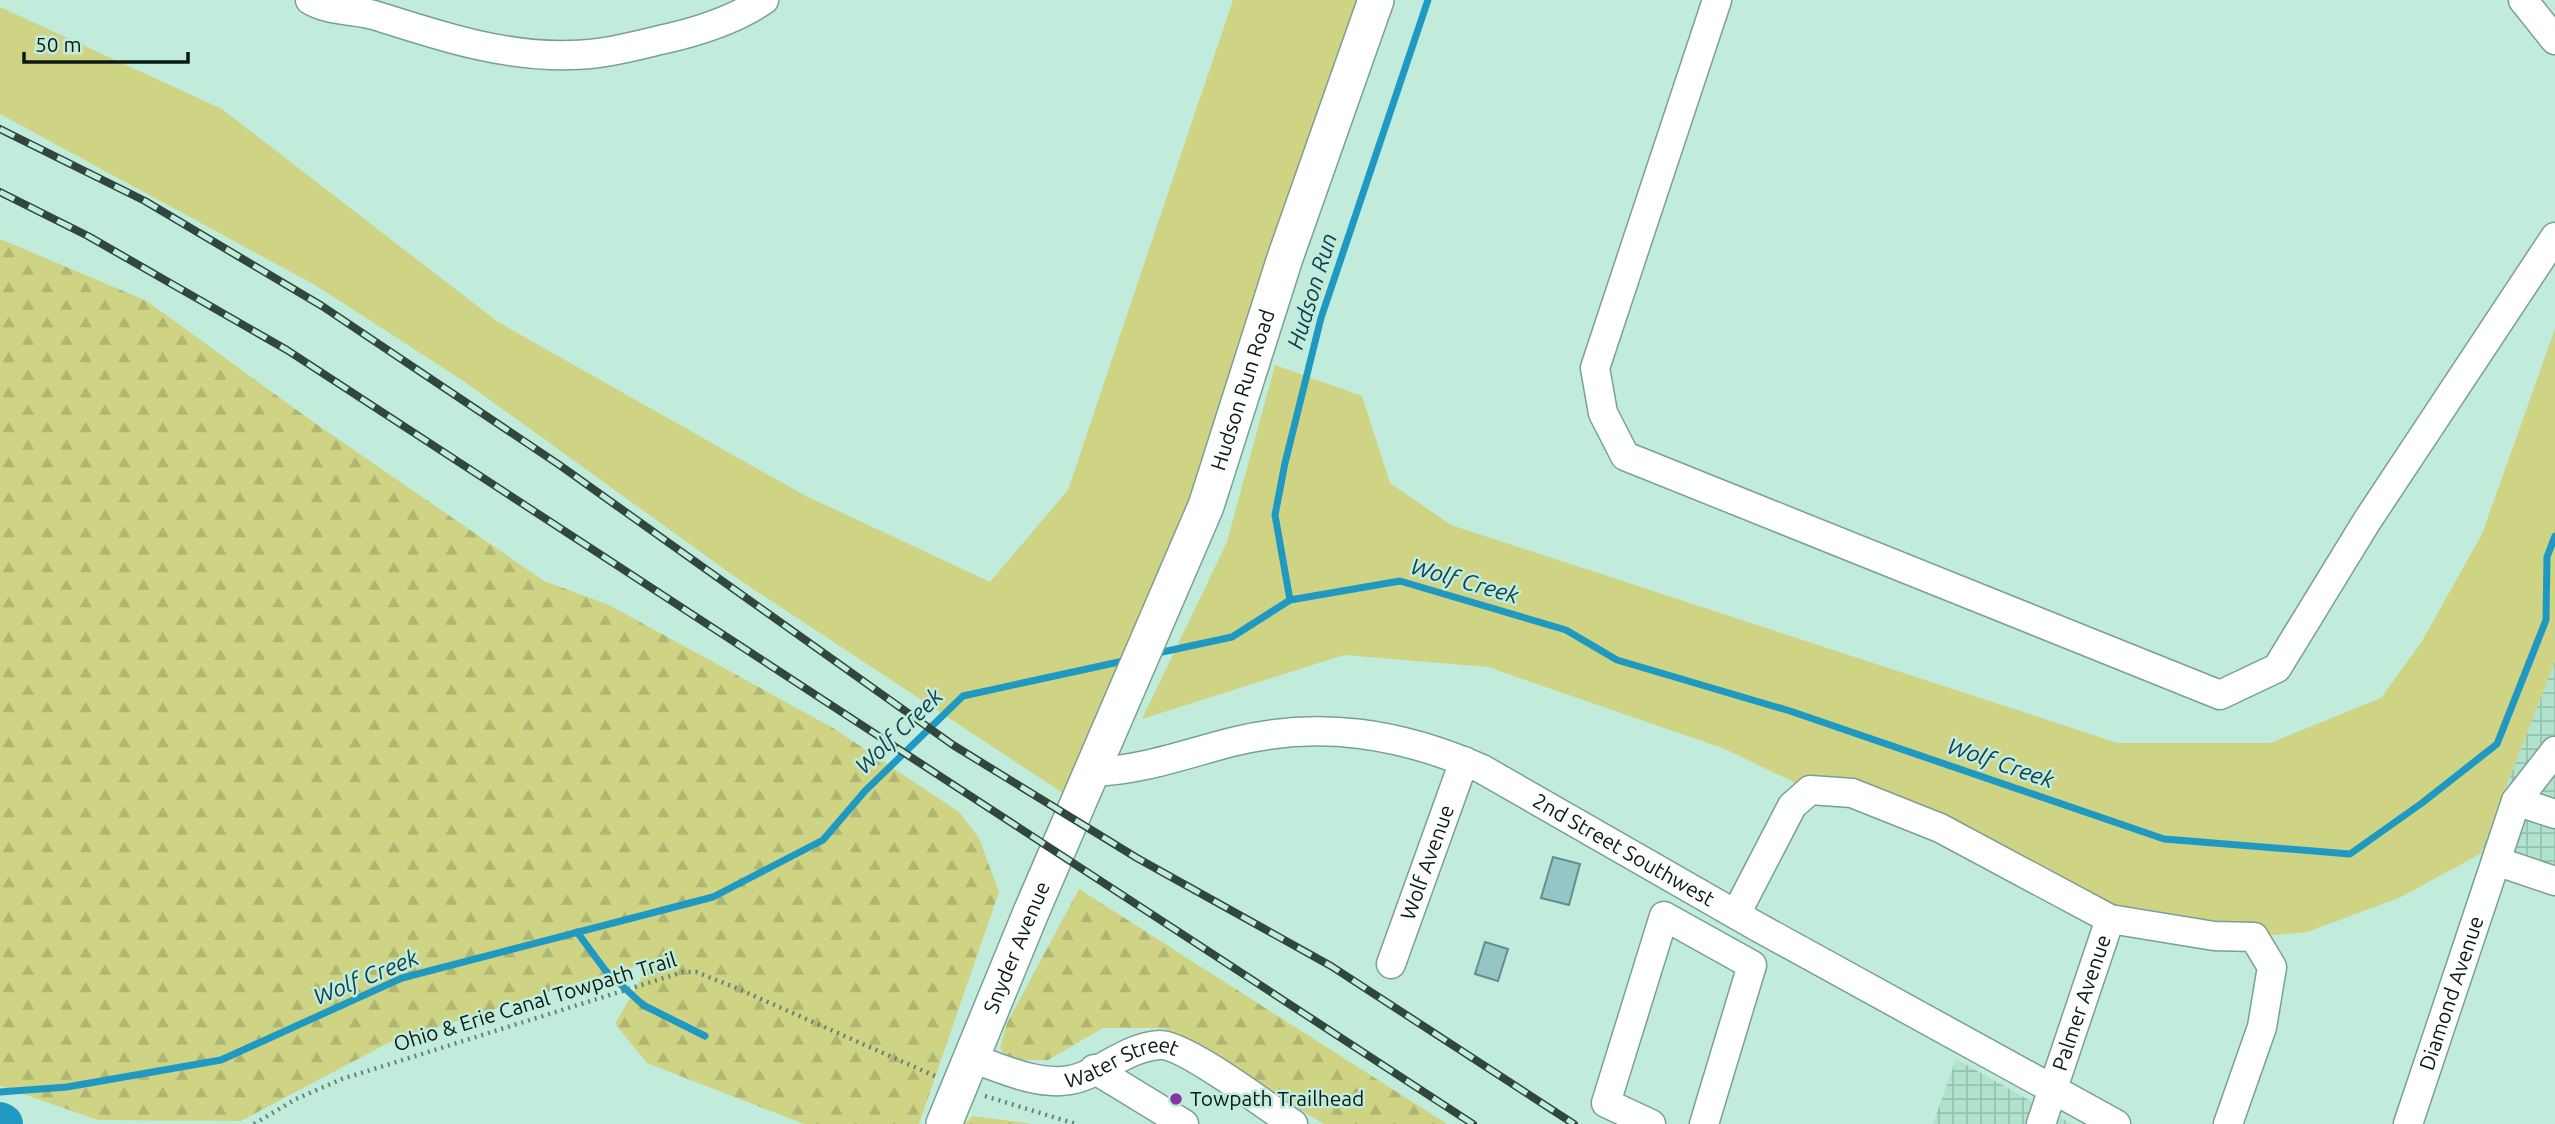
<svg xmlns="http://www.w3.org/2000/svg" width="2555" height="1124" font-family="Ubuntu,sans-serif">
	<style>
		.industrial { fill: url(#industrial-grid) }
		.green { fill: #ced484 }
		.forest { fill: url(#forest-firs) }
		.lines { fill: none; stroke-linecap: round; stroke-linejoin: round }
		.stream { stroke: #1f99c2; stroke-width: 7 }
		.river { stroke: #1f99c2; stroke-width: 40 }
		.building { fill: #96c5c6; stroke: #618f90; stroke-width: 2 }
		.minor-casing { stroke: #79a192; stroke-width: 31 }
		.major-casing { stroke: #79a192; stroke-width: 38 }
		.path { stroke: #668378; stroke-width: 4.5; stroke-dasharray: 2 5; stroke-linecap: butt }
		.minor { stroke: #fff; stroke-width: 28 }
		.major { stroke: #fff; stroke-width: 35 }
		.rail-casing { stroke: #30463e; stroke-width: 8 }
		.rail { stroke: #c1ecdb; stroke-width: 5; stroke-dasharray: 16; stroke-linecap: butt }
		.poi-dot { fill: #8236a8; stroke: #c1ecdb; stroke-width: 2.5 }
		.labels { text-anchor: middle; stroke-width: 5; stroke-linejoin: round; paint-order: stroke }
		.street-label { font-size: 21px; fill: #0a1a15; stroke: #c1ecdb }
		.poi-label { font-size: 21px; fill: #0a1a15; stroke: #c1ecdb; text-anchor: start }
		.water-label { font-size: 23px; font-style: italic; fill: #114153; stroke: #c1ecdb }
	</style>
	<defs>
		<pattern id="industrial-grid" width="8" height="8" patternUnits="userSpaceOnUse" patternTransform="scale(1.75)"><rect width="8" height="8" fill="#b0e2ce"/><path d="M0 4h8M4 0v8" fill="none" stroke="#96c1b0"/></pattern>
		<pattern id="forest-firs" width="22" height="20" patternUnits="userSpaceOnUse" patternTransform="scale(1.75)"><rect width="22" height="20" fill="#ced484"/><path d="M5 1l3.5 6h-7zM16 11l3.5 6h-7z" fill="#b0b571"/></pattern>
	</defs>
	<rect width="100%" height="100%" fill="#c1ecdb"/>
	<g class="industrial">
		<path d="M2555,661V881L2480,854Z"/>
		<path d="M1956,1059L2072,1124H1933Z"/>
	</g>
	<g class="green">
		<path d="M1233,0H1376L1078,803L738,579L465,382L315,285L0,114V7L222,109L498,322L804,495L990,582L1068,490Z"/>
		<path d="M2555,329V661L2480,854L2399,898L2307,932L2254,937L2110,919L1940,828L1810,790L1725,749L1488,667L1344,655L1142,719L1227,542L1275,365L1362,396L1390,483L1451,525L2118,743H2270L2381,698L2422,641L2482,534Z"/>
	</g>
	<g class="forest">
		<path d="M0,239L147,301L309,419L544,581L609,605L833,728L959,812L979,838L999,892L919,1124H804L647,1063L615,1024L650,963L585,980L388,1043L241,1121L98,1120L0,1086Z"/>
		<path d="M1079,889L1447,1124H1324L1164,1028H1103L1048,1060H1010L1000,1048L1007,1023Z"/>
		<path d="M973,1116L1033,1124H964Z"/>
	</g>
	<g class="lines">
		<g class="stream">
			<path d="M1290,600L1275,515L1285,463L1321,318L1428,0"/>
			<path d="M1153,654L1232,637L1290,600L1400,581L1566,630L1617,660L1790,711L2164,839L2350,854L2422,803L2497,744L2546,620L2547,557L2555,536"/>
			<path d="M577,932L605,970L643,1005L705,1036"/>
			<path d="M0,1092L67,1087L221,1060L402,978L713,897L823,840L865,791L963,696L1128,660"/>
		</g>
		<path class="river" d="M0,1122L3,1124"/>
	</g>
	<g class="building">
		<path d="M1553,857L1580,864L1569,905L1541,898Z"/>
		<path d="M1485,942L1508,949L1498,981L1475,974Z"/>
	</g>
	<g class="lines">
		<defs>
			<g id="minor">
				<path d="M310,0C330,12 355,9 377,16C440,36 503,57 570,55C600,55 631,47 660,40C697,32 733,21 764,0"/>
				<path d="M1717,0L1595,368L1603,413L1625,456L2220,695L2277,668L2367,521L2555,237"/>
				<path d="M2523,0L2555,40"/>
				<path id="s1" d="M1091,772C1140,771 1185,754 1232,742C1319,720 1400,733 1482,769L1756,926L2116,1124"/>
				<path d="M2516,801L2555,814"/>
				<path d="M2496,861L2555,881"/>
				<path d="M1736,914L1792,806L1810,790L1852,793L1940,828L2110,919L2214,936L2254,937L2272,967L2262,1027L2228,1124"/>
				<path id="s2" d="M1391,964L1464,761"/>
				<path id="s3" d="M971,1058C1001,1068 1037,1086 1070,1080C1100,1075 1125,1047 1160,1045C1184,1044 1269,1108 1293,1124"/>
				<path d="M1094,1069L1184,1124"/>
				<path d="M1651,1124L1606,1103L1664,916L1752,965L1704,1124"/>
				<path id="s4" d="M2041,1124L2110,919"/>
				<path id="s5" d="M2408,1124L2516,801L2555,751"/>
			</g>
			<g id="major">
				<path id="s6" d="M944,1124L1032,910L1206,506L1285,258L1376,0"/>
			</g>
		</defs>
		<use href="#minor" class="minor-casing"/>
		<use href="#major" class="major-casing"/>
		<g class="path">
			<path d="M985,1096L1076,1124"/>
			<path d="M254,1124L296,1099L342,1079L683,972H696L734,987L935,1076"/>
		</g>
		<use href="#minor" class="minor"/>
		<use href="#major" class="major"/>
		<defs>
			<g id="rail">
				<path d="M0,129L145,201L322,306L558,464L953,745L1137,858L1331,966L1574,1124"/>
				<path d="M0,192L88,236L287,350L1473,1124"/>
			</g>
		</defs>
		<use href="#rail" class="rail-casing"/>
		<use href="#rail" class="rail"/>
	</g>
	<circle class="poi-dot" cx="1176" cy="1099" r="7"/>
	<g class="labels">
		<g class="street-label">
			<text dy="7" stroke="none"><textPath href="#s6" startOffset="793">Hudson Run Road</textPath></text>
			<text dy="7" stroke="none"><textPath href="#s1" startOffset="564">2nd Street Southwest</textPath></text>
			<text dy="7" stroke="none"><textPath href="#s2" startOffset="108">Wolf Avenue</textPath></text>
			<text dy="7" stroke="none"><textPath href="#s6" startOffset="191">Snyder Avenue</textPath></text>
			<text dy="7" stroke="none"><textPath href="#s5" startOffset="138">Diamond Avenue</textPath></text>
			<text transform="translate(535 1002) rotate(-17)" y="7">Ohio &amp; Erie Canal Towpath Trail</text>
			<text dy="7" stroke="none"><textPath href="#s4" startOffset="128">Palmer Avenue</textPath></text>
			<text dy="7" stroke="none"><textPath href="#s3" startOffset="158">Water Street</textPath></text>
		</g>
		<g class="poi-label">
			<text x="1190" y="1106">Towpath Trailhead</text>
		</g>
		<g class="water-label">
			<text transform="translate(1312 291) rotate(-73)" y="8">Hudson Run</text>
			<text transform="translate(1465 581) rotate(16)" y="8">Wolf Creek</text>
			<text transform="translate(899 731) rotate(-44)" y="8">Wolf Creek</text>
			<text transform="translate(2001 763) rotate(19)" y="8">Wolf Creek</text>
			<text transform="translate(366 977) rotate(-22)" y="8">Wolf Creek</text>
		</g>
	</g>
	<path d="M24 52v10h164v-10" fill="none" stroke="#0a1a15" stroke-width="3.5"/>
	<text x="35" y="52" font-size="21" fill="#0a1a15" stroke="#c1ecdb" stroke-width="5" paint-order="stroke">50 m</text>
</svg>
